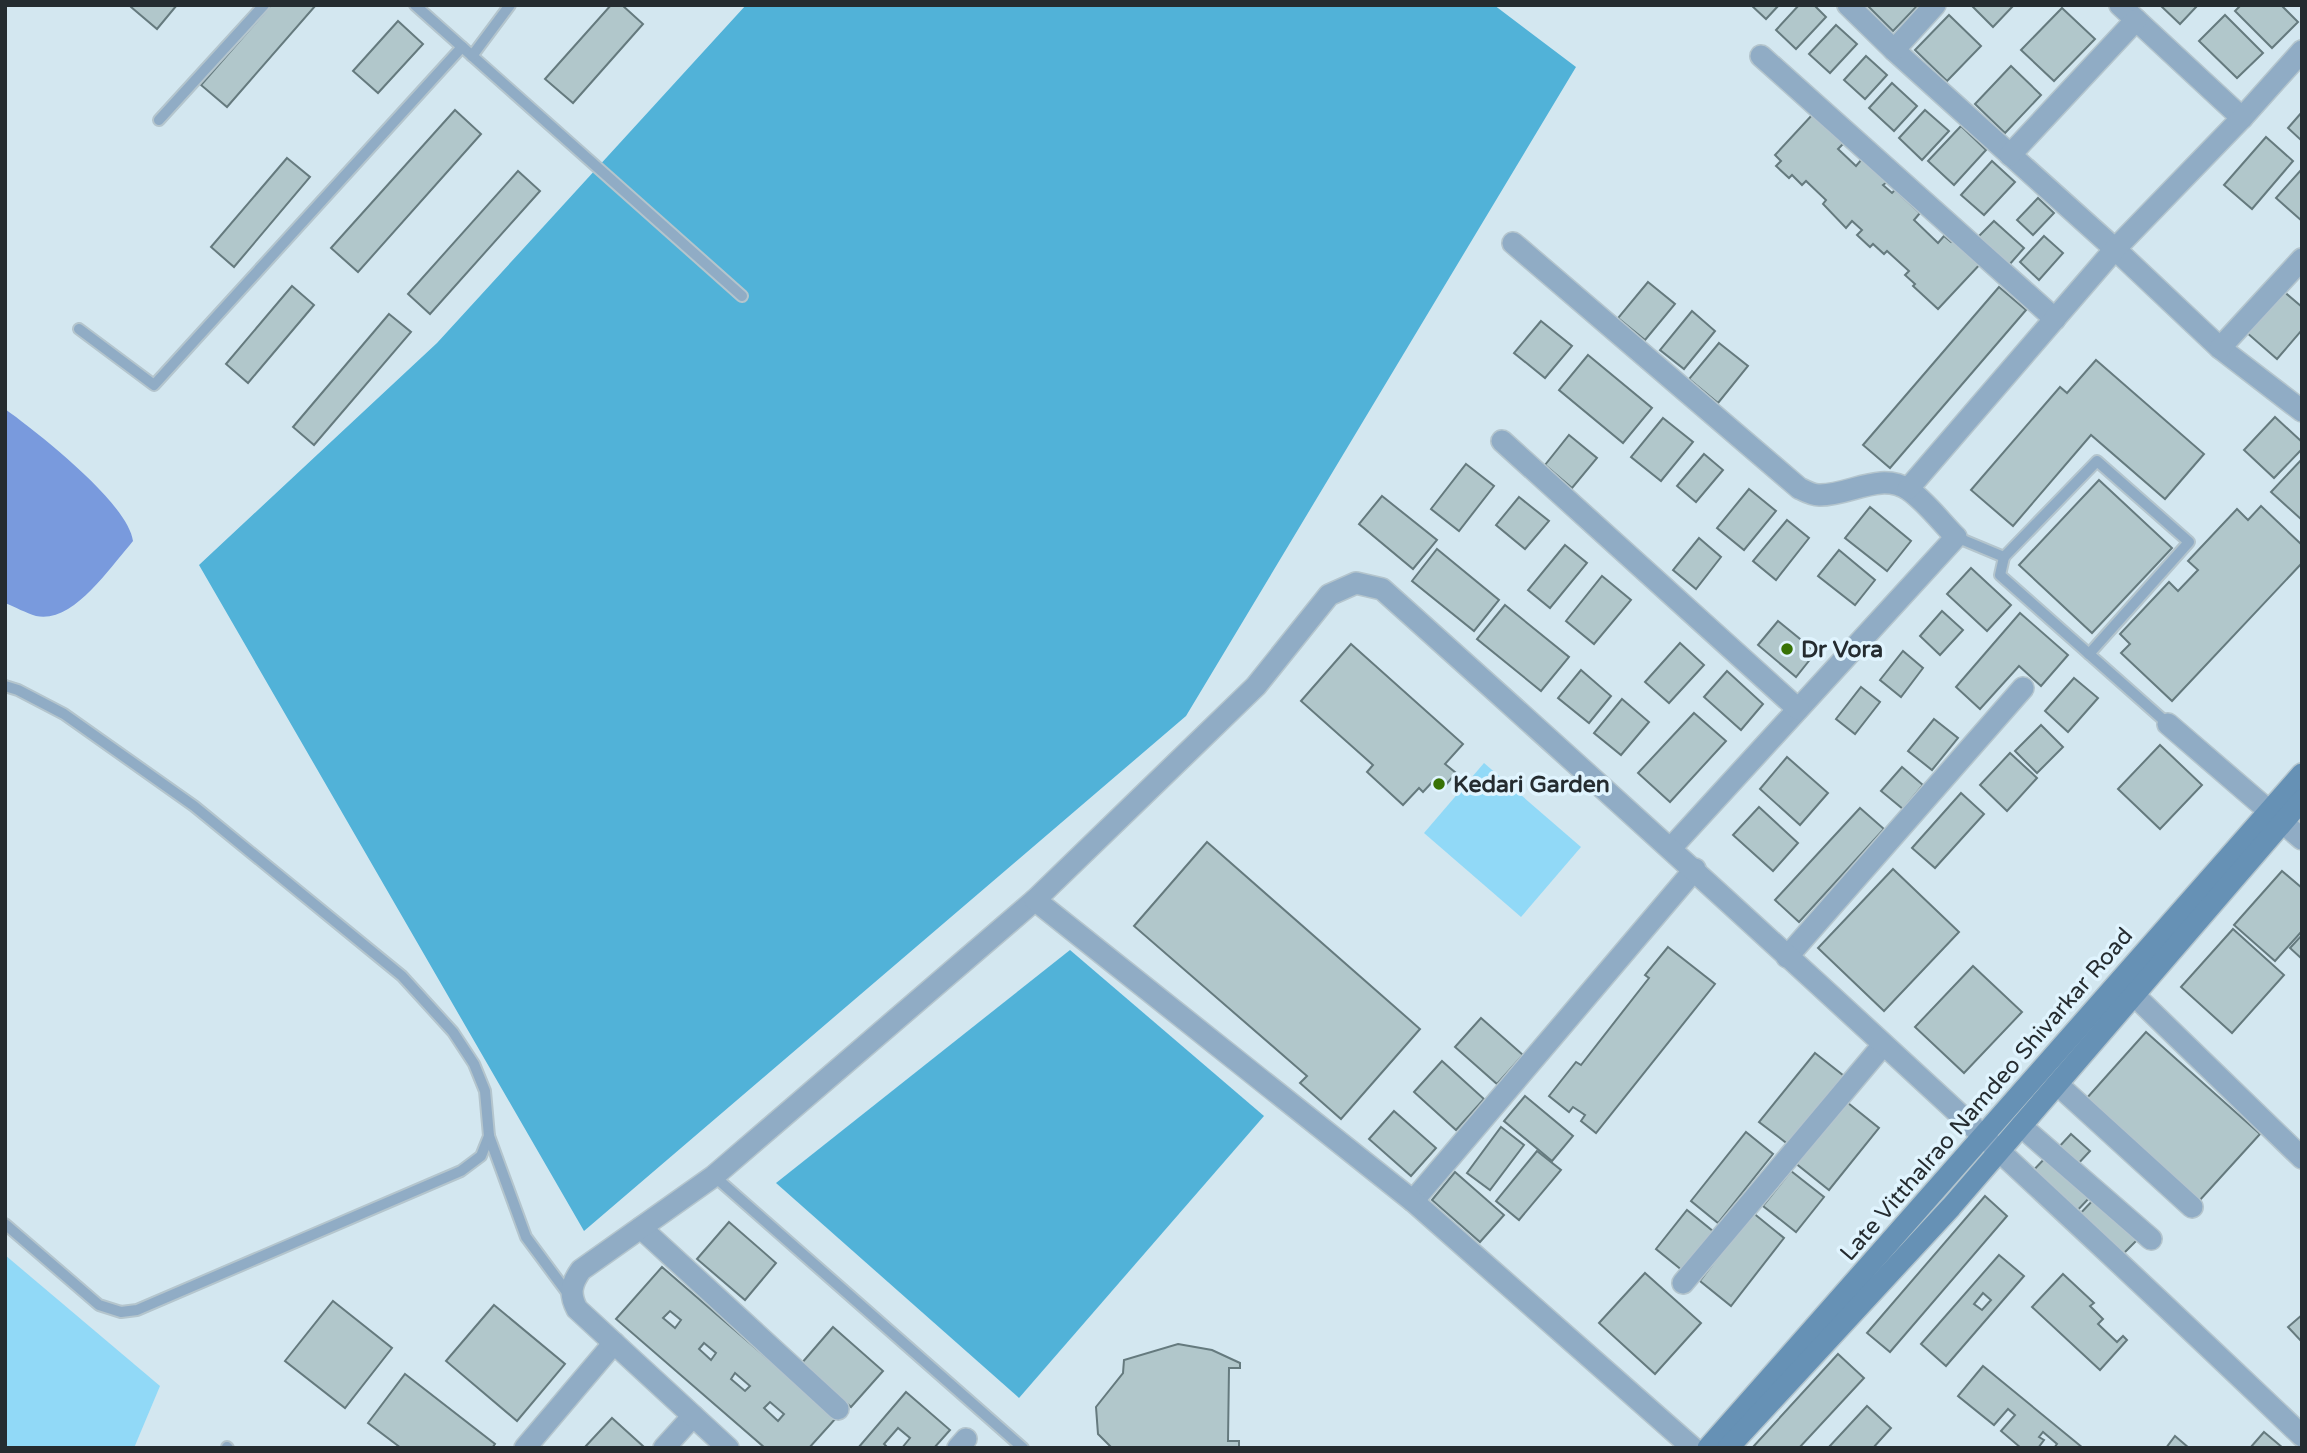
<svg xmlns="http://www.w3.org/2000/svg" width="2307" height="1453" font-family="'Varela Round',sans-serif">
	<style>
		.green { fill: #91d9f7 }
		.forest { fill: #51b2d8 }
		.water { fill: #799add }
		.building { fill: #b1c7cb; stroke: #657a7e; stroke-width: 2; fill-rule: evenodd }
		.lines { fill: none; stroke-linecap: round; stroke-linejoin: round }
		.lane-casing { stroke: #b4c5cd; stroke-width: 14 }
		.street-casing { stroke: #b4c5cd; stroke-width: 24 }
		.secondary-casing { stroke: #b4c5cd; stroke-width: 24 }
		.lane { stroke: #90acc5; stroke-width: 10 }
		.street { stroke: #90acc5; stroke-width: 21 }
		.secondary { stroke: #6691b5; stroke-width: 21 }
		.poi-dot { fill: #377205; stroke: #e0f4fe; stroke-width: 2.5 }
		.labels { text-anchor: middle; stroke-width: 7; stroke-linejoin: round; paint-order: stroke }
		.poi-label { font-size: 23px; font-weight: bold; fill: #252c30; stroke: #e0f4fe; text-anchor: start }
		.street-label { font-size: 23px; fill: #252c30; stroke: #e0f4fe }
	</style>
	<rect width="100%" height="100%" fill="#d3e7f0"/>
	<g class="green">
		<path d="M1484,763L1581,847L1521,917L1424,833Z"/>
		<path d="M5,1255L160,1386L134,1448H5Z"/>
	</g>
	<g class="forest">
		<path d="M746,5H1494L1576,67L1186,716L584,1231L199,565L437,343Z"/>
		<path d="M1070,950L1264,1116L1019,1398L776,1183Z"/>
	</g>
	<path class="water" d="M5,409C37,432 128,503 133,541L129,546C108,570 72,624 36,616C26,613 15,607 5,603Z"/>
	<g class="building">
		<path d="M132,5H177L157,29L131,7Z"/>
		<path d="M271,5H316L227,107L201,85Z"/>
		<path d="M611,5H622L643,24L573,103L545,79Z"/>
		<path d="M1751,5H1779L1766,19Z"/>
		<path d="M1799,5H1814L1826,17L1796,49L1776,30Z"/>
		<path d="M1867,5H1918L1893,31Z"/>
		<path d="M1971,5H2014L1993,27Z"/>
		<path d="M2160,5H2198L2180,24Z"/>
		<path d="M2241,5H2281L2298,22L2272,48L2235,11Z"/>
		<path d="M2062,8L2095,39L2054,81L2021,50Z"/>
		<path d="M1949,15L1981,46L1947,81L1915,50Z"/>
		<path d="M2225,15L2263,53L2237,78L2199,41Z"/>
		<path d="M398,21L423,44L378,93L353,71Z"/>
		<path d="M1836,25L1857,44L1830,73L1809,54Z"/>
		<path d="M1866,56L1887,75L1865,99L1844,80Z"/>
		<path d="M2011,66L2041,95L2005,133L1975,104Z"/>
		<path d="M1892,83L1917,106L1894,131L1869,108Z"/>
		<path d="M455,110L481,134L358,272L331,248Z"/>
		<path d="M1925,110L1949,131L1922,160L1899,138Z"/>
		<path d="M2302,112V141L2288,128Z"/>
		<path d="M1813,114L1844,143L1838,149L1856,166L1862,159L1887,182L1883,185L1892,193L1895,190L1920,213L1914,220L1938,243L1944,236L1951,242L1957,236L1983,261L1938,309L1913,286L1915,284L1905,275L1909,271L1887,251L1884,254L1873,244L1870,247L1857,235L1862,230L1852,221L1846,228L1823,204L1826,200L1806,181L1802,185L1792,175L1789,178L1776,166L1781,161L1775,155Z"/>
		<path d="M1961,126L1986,150L1954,185L1928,161Z"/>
		<path d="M2266,137L2293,161L2252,209L2224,185Z"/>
		<path d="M287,158L310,177L234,267L211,247Z"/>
		<path d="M1992,161L2015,182L1984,215L1961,195Z"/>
		<path d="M2301,170H2302V221L2276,198Z"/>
		<path d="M518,171L540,191L430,314L408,294Z"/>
		<path d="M2038,198L2054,213L2033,235L2017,220Z"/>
		<path d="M1994,221L2024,248L2009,265L1978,237Z"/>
		<path d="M2044,236L2063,253L2039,280L2020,262Z"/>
		<path d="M1648,282L1675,304L1645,340L1618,318Z"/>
		<path d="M292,286L314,305L248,383L226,364Z"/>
		<path d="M1999,287L2026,310L1890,468L1863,445Z"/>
		<path d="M2282,290L2302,307V330L2277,359L2246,332Z"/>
		<path d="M1692,311L1715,331L1684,369L1660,350Z"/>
		<path d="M389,314L411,332L314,445L293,427Z"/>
		<path d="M1541,321L1572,346L1545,378L1514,353Z"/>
		<path d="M1719,343L1748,366L1718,403L1689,379Z"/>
		<path d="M1588,355L1652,408L1623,443L1559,390Z"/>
		<path d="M2096,360L2204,454L2165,499L2091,435L2013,526L1971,490L2060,387L2067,393Z"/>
		<path d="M2275,417L2302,442V449L2274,478L2244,450Z"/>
		<path d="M1663,418L1693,442L1661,481L1631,457Z"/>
		<path d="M1569,435L1597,458L1572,488L1545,465Z"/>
		<path d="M1704,454L1723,470L1696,502L1677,486Z"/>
		<path d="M2302,459V520L2271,492Z"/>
		<path d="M1466,464L1494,486L1459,531L1431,509Z"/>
		<path d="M2099,480L2172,548L2092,633L2019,565Z"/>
		<path d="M1749,489L1776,511L1744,550L1717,528Z"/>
		<path d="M1382,496L1437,540L1413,569L1359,524Z"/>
		<path d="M1519,497L1549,521L1525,549L1496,525Z"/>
		<path d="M2261,506L2302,545V563L2172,701L2121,653L2130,644L2120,634L2169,582L2178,591L2198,570L2188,561L2237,509L2248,520Z"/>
		<path d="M1870,507L1911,541L1887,571L1845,538Z"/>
		<path d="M1787,520L1809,538L1776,580L1753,561Z"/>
		<path d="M1699,538L1721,557L1696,589L1673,570Z"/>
		<path d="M1565,545L1587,563L1550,608L1528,590Z"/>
		<path d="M1437,549L1499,600L1474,631L1412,581Z"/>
		<path d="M1839,550L1875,580L1855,605L1818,576Z"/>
		<path d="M1971,568L2011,605L1987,631L1947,594Z"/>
		<path d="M1602,576L1631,600L1594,644L1566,621Z"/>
		<path d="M1505,605L1569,657L1541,691L1477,639Z"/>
		<path d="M1942,611L1963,630L1940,655L1920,636Z"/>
		<path d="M2020,613L2068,655L2041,686L2019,666L1980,709L1956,687Z"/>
		<path d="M1778,621L1816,652L1796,677L1758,645Z"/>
		<path d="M1680,643L1704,665L1669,703L1645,682Z"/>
		<path d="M1351,644L1463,744L1445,764L1456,773L1444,787L1435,779L1423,792L1419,788L1403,805L1367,772L1373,765L1301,701Z"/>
		<path d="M1903,651L1923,668L1901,697L1880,680Z"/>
		<path d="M1581,670L1611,696L1589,723L1558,698Z"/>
		<path d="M1727,671L1763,704L1741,730L1704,697Z"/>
		<path d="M2074,678L2098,698L2068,732L2045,711Z"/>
		<path d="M1861,687L1880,702L1855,734L1836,719Z"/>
		<path d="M1622,699L1649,722L1621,755L1594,733Z"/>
		<path d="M1694,713L1726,741L1670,802L1638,773Z"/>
		<path d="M1934,719L1958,738L1932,770L1908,751Z"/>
		<path d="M2041,725L2063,747L2037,773L2015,751Z"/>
		<path d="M2160,745L2202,785L2160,829L2118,789Z"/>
		<path d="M2010,753L2037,778L2007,811L1980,785Z"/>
		<path d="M1787,757L1828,793L1800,825L1760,789Z"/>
		<path d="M1902,767L1923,785L1903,809L1881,791Z"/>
		<path d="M1961,793L1984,814L1935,868L1912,848Z"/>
		<path d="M1759,807L1798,843L1773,871L1733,835Z"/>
		<path d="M1860,808L1884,829L1799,922L1775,900Z"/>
		<path d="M1207,842L1420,1029L1341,1119L1300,1083L1307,1076L1134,926Z"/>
		<path d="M1893,869L1959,932L1884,1011L1818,948Z"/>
		<path d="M2282,871L2302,888V931L2275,961L2234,925Z"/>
		<path d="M2233,929L2284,975L2232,1033L2181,987Z"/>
		<path d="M2302,935V959L2290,948Z"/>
		<path d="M1668,947L1715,984L1596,1133L1581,1121L1585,1115L1573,1107L1569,1112L1549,1096L1576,1062L1581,1065L1649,978L1645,975Z"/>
		<path d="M1973,966L2022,1012L1964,1073L1915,1027Z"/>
		<path d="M1481,1018L1523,1055L1497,1084L1455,1047Z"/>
		<path d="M2146,1032L2260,1134L2199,1201L2086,1099Z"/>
		<path d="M1815,1053L1844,1076L1789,1145L1759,1122Z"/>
		<path d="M1442,1061L1484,1099L1456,1130L1414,1092Z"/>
		<path d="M1525,1096L1573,1136L1552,1161L1504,1121Z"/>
		<path d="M1843,1099L1879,1128L1829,1190L1794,1162Z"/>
		<path d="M1394,1111L1436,1148L1411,1176L1369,1139Z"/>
		<path d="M1501,1127L1524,1145L1490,1190L1467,1173Z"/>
		<path d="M1746,1132L1773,1154L1718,1223L1691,1201Z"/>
		<path d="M2071,1134L2090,1151L2075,1167L2057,1149Z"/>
		<path d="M1537,1151L1561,1170L1519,1220L1496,1201Z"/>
		<path d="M2050,1153L2093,1194L2071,1217L2028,1176Z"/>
		<path d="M1791,1171L1824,1197L1796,1232L1763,1206Z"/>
		<path d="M1455,1172L1504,1215L1480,1242L1432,1200Z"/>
		<path d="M1985,1196L2007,1216L1890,1352L1867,1333Z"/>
		<path d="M2096,1197L2139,1238L2119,1258L2076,1218Z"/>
		<path d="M1687,1210L1714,1232L1683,1271L1656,1249Z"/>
		<path d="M1752,1212L1784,1238L1731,1306L1700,1281Z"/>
		<path d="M729,1222L776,1263L745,1300L697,1259Z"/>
		<path d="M1999,1255L2024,1276L1946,1366L1921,1344ZM1983,1293L1991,1300L1982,1310L1974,1304Z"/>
		<path d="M662,1267L836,1418L809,1448H765L616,1319ZM670,1311L681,1320L675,1328L663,1318ZM704,1343L716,1353L711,1360L699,1349ZM735,1373L750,1386L745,1391L731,1379ZM770,1402L784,1414L778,1421L764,1408Z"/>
		<path d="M1645,1273L1701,1323L1655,1374L1599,1323Z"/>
		<path d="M2063,1274L2094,1303L2090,1306L2103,1319L2098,1324L2117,1342L2123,1336L2127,1340L2100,1370L2032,1307Z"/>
		<path d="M333,1301L392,1348L345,1408L285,1361Z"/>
		<path d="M494,1305L565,1364L517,1421L446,1361Z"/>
		<path d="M2302,1315V1342L2288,1327Z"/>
		<path d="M833,1327L883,1371L851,1407L801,1364Z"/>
		<path d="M1178,1344L1212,1350L1240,1363V1368H1229L1228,1441H1239V1448H1112L1098,1434L1096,1407L1123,1373L1124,1360Z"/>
		<path d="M1838,1354L1864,1378L1799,1448H1752Z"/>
		<path d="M1983,1366L2083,1448H2054L2057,1444L2043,1432L2039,1437L2044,1440L2038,1448H2021L2001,1431L2015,1415L2008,1409L1994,1425L1958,1396Z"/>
		<path d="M405,1374L495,1444L492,1448H401L368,1423Z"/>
		<path d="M906,1392L950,1430L934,1448H902L910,1438L898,1428L884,1444L888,1448H858Z"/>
		<path d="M1867,1406L1891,1428L1873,1448H1828Z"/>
		<path d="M612,1418L644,1447V1448H584Z"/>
		<path d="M2264,1432L2283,1448H2250Z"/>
		<path d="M2175,1436L2189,1448H2166Z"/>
	</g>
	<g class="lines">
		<defs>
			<g id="lane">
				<path d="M415,5L742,296"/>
				<path d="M472,56L510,5"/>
				<path d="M159,120L264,5"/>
				<path d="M79,329L154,385L462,47"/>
				<path d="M1956,537L2004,557L2000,575L2168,724"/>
				<path d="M2004,557L2097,461L2189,542L2089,654"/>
				<path d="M5,686L18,690L64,714L194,806L402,976L453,1032L474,1064L485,1091L489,1136L481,1156L461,1171L137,1310L121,1312L99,1305L5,1224"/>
				<path d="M489,1136L526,1237L569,1295"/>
				<path d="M714,1176L1023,1448"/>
				<path d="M227,1447L228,1448"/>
			</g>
			<g id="street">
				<path d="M1848,5L1894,50L2115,249L2220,348L2302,411"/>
				<path d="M2120,5L2242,118"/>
				<path d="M1894,50L1935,5"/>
				<path d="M1761,56L2055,319"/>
				<path d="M2010,155L2136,20"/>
				<path d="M1513,243L1799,488C1805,491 1812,495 1819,495C1849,496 1880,471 1909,490C1925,501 1942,523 1956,537L1671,848"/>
				<path d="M2220,348L2302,259"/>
				<path d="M1502,441L1798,709"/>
				<path d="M1908,489L2115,249L2242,118L2302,51"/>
				<path d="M2168,724L2269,811"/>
				<path d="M2282,822L2302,839"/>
				<path d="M1787,957L2023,688"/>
				<path d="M2134,995L2302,1158"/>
				<path d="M2057,1084L2192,1207"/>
				<path d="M2021,1126L2151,1239"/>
				<path d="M1413,1201L1695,869"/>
				<path d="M641,1228L838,1409"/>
				<path d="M1683,1283L1883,1045"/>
				<path d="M525,1448L614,1343"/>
				<path d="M664,1448L693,1416"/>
				<path d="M728,1448L577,1309C569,1294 571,1284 581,1270L714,1176L1035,900"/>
				<path d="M958,1448L966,1439"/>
				<path d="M1693,1448L1413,1201L1035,900L1256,686L1329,595L1356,583L1382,589C1692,867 2001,1148 2302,1436"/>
			</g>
			<g id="secondary">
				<path d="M1708,1448L2302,774"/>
				<path d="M1728,1448L1951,1207L2302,800"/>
			</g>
		</defs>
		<use href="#lane" class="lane-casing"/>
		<use href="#street" class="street-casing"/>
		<use href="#secondary" class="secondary-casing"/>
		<use href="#lane" class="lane"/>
		<use href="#street" class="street"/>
		<use href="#secondary" class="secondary"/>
	</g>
	<g class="poi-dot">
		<circle cx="1787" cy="649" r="7"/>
		<circle cx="1439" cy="784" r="7"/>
	</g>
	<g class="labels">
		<g class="poi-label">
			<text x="1801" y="657">Dr Vora</text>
			<text x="1453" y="792">Kedari Garden</text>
		</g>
		<g class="street-label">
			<text transform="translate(1986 1094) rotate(-49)" y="8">Late Vitthalrao Namdeo Shivarkar Road</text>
		</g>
	</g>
	<rect width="2307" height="1453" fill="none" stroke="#252c30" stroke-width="14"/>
</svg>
